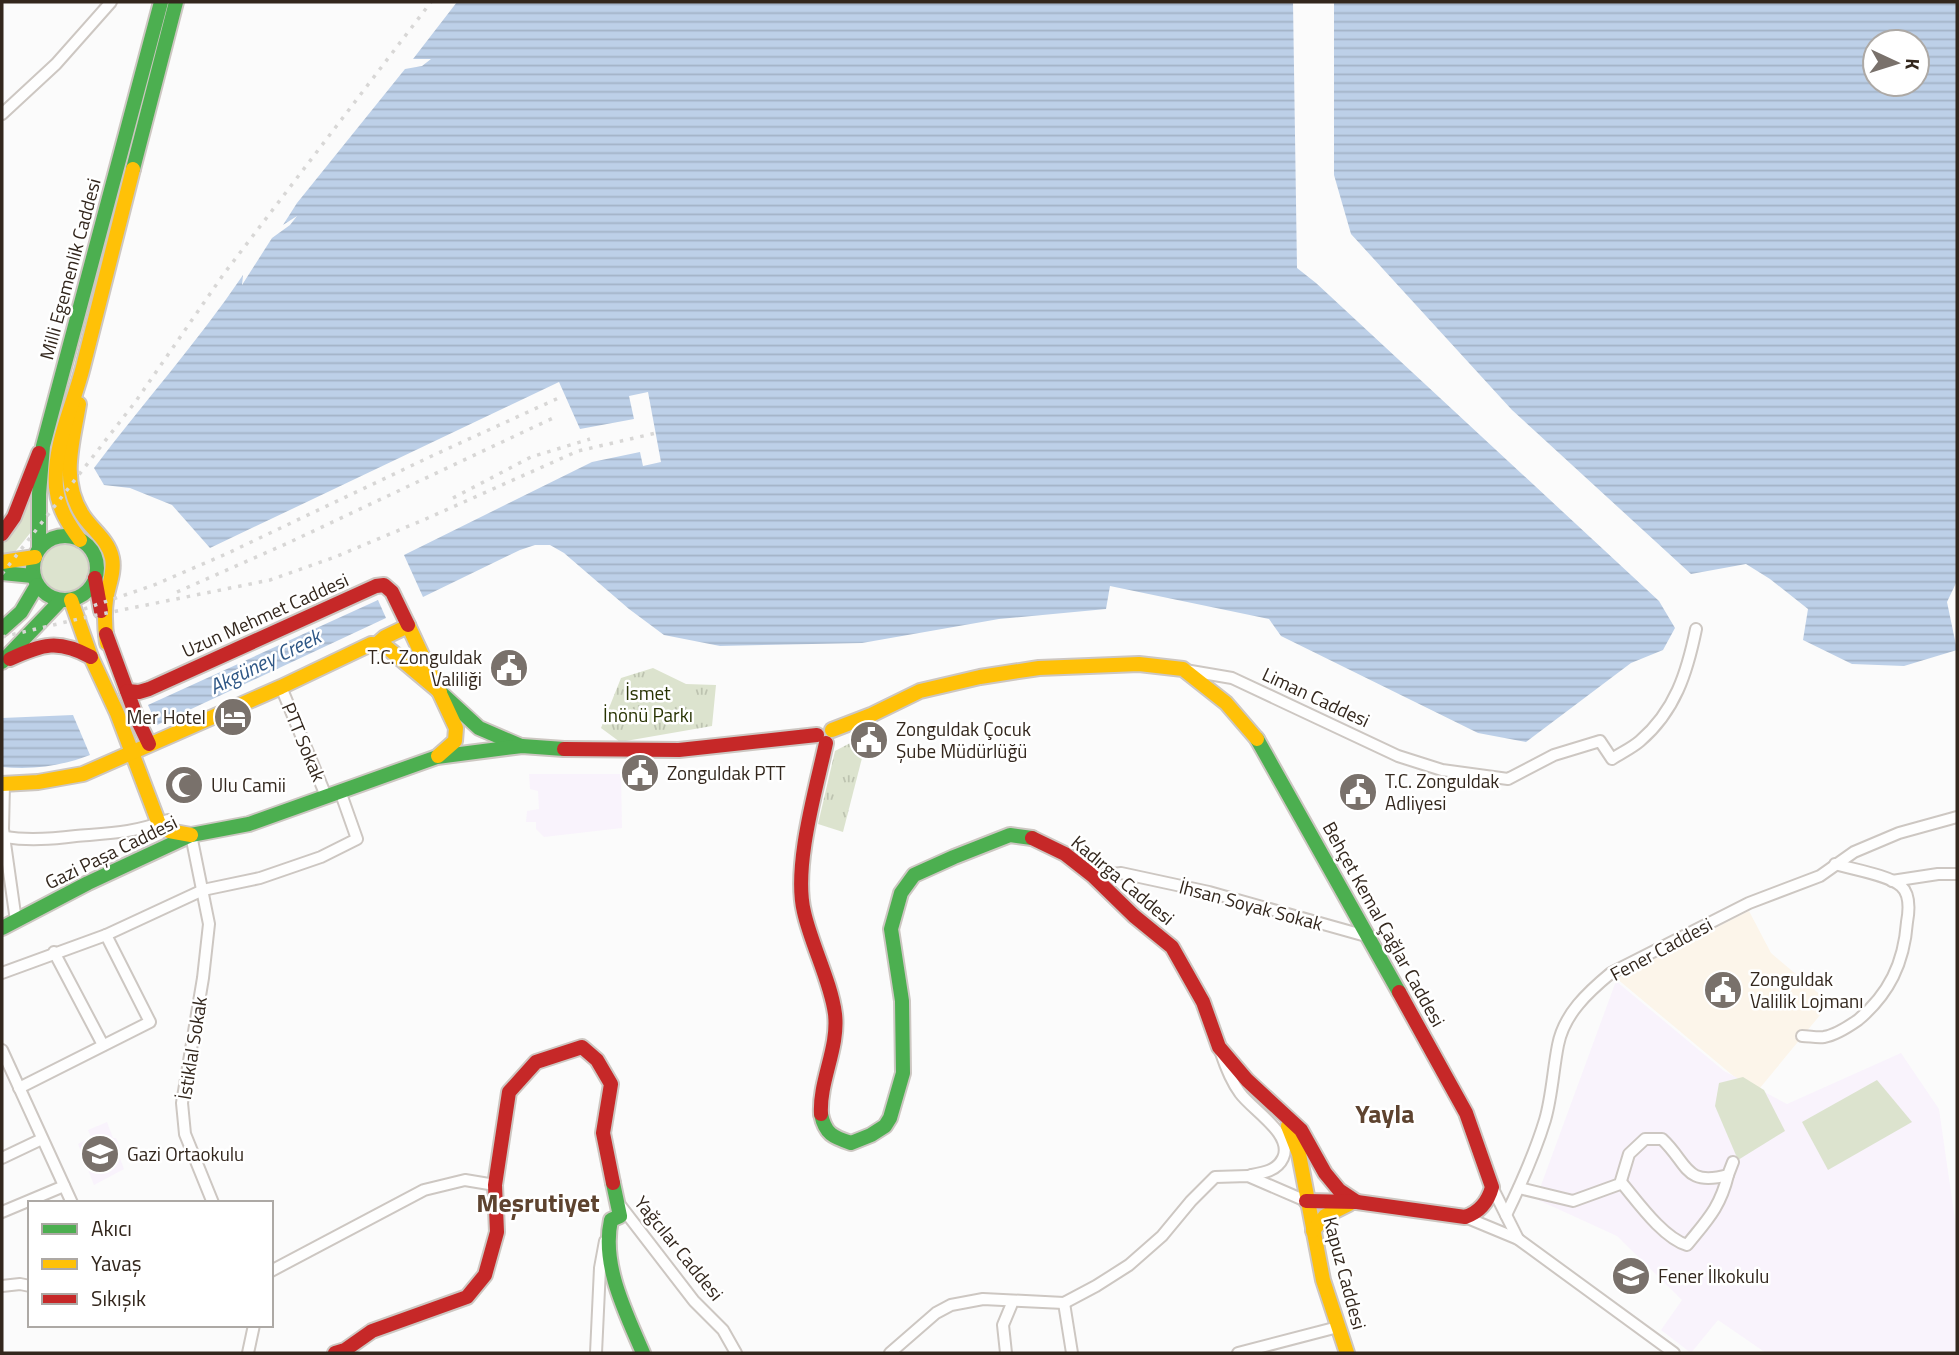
<svg xmlns="http://www.w3.org/2000/svg" width="1959" height="1355" font-family="'Titillium Web',sans-serif">
	<style>
		.commercial { fill: #fcf5ea }
		.education { fill: #f9f3fc }
		.grass { fill: #dce3ce }
		.park { fill: url(#park-tufts) }
		.water { fill: url(#water-rules); fill-rule: evenodd }
		.lines { fill: none; stroke-linecap: round; stroke-linejoin: round }
		.street-casing { stroke: #cdc7c2; stroke-width: 14 }
		.fast-casing { stroke: #cdc7c2; stroke-width: 18 }
		.slow-casing { stroke: #cdc7c2; stroke-width: 18 }
		.jam-casing { stroke: #cdc7c2; stroke-width: 18 }
		.street { stroke: #fefefe; stroke-width: 10 }
		.fast { stroke: #4caf50; stroke-width: 14 }
		.slow { stroke: #ffc107; stroke-width: 14 }
		.jam { stroke: #c62828; stroke-width: 14 }
		.rail { stroke: #d8d7d6; stroke-width: 3.5; stroke-dasharray: 3.5 7; stroke-linecap: butt }
		.labels { text-anchor: middle; stroke-width: 5; stroke-linejoin: round; paint-order: stroke }
		.street-label { font-size: 19px; fill: #33271d; stroke: #fff }
		.poi-label { font-size: 19px; fill: #33271d; stroke: #fff; text-anchor: start }
		.park-label { font-size: 19px; fill: #283302; stroke: #fff }
		.water-label { font-size: 21px; font-style: italic; fill: #305886; stroke: #fff }
		.district-label { font-size: 26px; font-weight: bold; fill: #5e432f; stroke: #fff }
	</style>
	<defs>
		<pattern id="park-tufts" width="24" height="20" patternUnits="userSpaceOnUse" patternTransform="scale(1.75)"><rect width="24" height="20" fill="#dce3ce"/><path d="M3 7l-1-3M5 7V3M7 7l1-3M15 17l-1-3M17 17v-4M19 17l1-3" fill="none" stroke="#bdc3b0"/></pattern>
		<pattern id="water-rules" width="6" height="5" patternUnits="userSpaceOnUse" patternTransform="scale(1.75)"><rect width="6" height="5" fill="#bdd0e8"/><path d="M0 2.5h6" fill="none" stroke="#a3b3c7"/></pattern>
	</defs>
	<rect width="100%" height="100%" fill="#fbfbfb"/>
	<path class="commercial" d="M1749,911L1771,953L1830,1003L1755,1094L1616,978Z"/>
	<g class="education">
		<path d="M529,774H621L622,828L544,837L536,829V822H526L527,811L539,809L538,791L530,789Z"/>
		<path d="M1616,981L1724,1071L1787,1104L1901,1053L1939,1109L1957,1234V1353H1766L1718,1320L1691,1353L1661,1330L1682,1300L1617,1236L1536,1199Z"/>
		<path d="M107,1122L113,1138H116L120,1148L117,1150L124,1169L94,1185L78,1144L91,1137L88,1130Z"/>
	</g>
	<g class="grass">
		<path d="M31,484V532L10,558H2V540Z"/>
		<circle cx="65" cy="568" r="27"/>
		<path d="M1743,1077L1764,1090L1785,1131L1738,1160L1715,1106L1719,1083Z"/>
		<path d="M1877,1080L1912,1122L1828,1170L1802,1122Z"/>
	</g>
	<g class="park">
		<path d="M653,668L686,684L716,685L712,726L620,742L601,728L621,678Z"/>
		<path d="M854,741L862,758L843,832L818,824L835,751Z"/>
	</g>
	<g class="water">
		<path d="M457,2H1293L1297,268L1316,283L1659,601L1675,628L1663,650L1631,663L1526,742L1478,733L1281,636L1269,619L1110,586L1106,609L999,619L862,643L720,646L664,635L629,609L564,553L550,545H535L520,550L423,597L404,555L592,462L640,452L643,466L661,462L648,392L629,396L634,419L580,429L559,382L210,548L172,505L130,488L104,485L94,468C143,403 197,343 243,275L242,285L272,238L290,225L297,216L283,225L297,203L405,69L422,66L431,59H413Z"/>
		<path d="M1334,2H1957V581L1947,602L1957,650L1904,666L1852,664L1803,640L1808,609L1770,579L1746,564L1691,574L1512,410L1351,234L1334,175ZM1875,42H1917V84H1875Z"/>
		<path d="M378,600L386,618L157,725L148,705Z"/>
		<path d="M73,715L90,755C61,766 34,770 2,767V718Z"/>
	</g>
	<g class="lines">
		<defs>
			<g id="street">
				<path d="M2,114L56,64L111,2"/>
				<path d="M1185,670L1232,678L1398,756L1442,770L1508,779L1554,755L1600,741L1612,759C1621,753 1632,748 1640,741C1675,711 1687,673 1696,629"/>
				<path d="M281,687L326,796"/>
				<path d="M4,784L3,829L16,921"/>
				<path d="M191,835L209,924L203,978L182,1103L185,1134L213,1203"/>
				<path d="M5,837C29,841 52,839 76,836C113,833 133,833 168,820"/>
				<path d="M1093,876L1121,873L1209,892L1366,936"/>
				<path d="M1892,881L1938,874H1957"/>
				<path d="M54,952L103,1045"/>
				<path d="M2,973L106,935L203,890L260,878L321,857L357,839L340,791"/>
				<path d="M1802,1036C1809,1036 1817,1038 1824,1037C1836,1035 1848,1027 1858,1020C1889,994 1904,963 1907,922C1909,911 1910,894 1901,886C1889,875 1851,869 1835,864"/>
				<path d="M2,1050L72,1203"/>
				<path d="M1221,1053C1226,1068 1231,1081 1240,1093C1252,1110 1294,1134 1283,1158C1277,1171 1263,1173 1251,1175"/>
				<path d="M19,1088L150,1022L106,935"/>
				<path d="M2,1158L42,1139"/>
				<path d="M1621,1182C1637,1201 1663,1238 1687,1245C1707,1220 1720,1208 1728,1175"/>
				<path d="M1492,1187L1518,1239"/>
				<path d="M1519,1188L1573,1201L1620,1184L1629,1154L1645,1139H1662C1688,1163 1684,1187 1728,1175L1733,1162"/>
				<path d="M620,1205L694,1301L723,1330L736,1353"/>
				<path d="M2,1212L64,1186"/>
				<path d="M1506,1215C1521,1184 1535,1153 1545,1120C1552,1096 1553,1070 1558,1045C1564,1014 1588,992 1611,973L1749,903L1820,876L1854,852L1899,833L1957,817"/>
				<path d="M1465,1217L1518,1239L1674,1353"/>
				<path d="M271,1271L424,1190L465,1180L495,1185"/>
				<path d="M2,1286L20,1284L30,1286"/>
				<path d="M1064,1303L1072,1353"/>
				<path d="M248,1353L254,1325"/>
				<path d="M596,1353L600,1268L605,1241"/>
				<path d="M890,1353L936,1313L951,1305L983,1299L1064,1303L1096,1286L1129,1265L1162,1236L1191,1201L1215,1177L1248,1176L1306,1201"/>
				<path d="M1006,1353L1003,1325L1013,1301"/>
				<path d="M1238,1353L1338,1327"/>
			</g>
			<g id="fast">
				<path d="M133,169L176,2"/>
				<circle cx="65" cy="568" r="32"/>
				<path d="M39,548V494L43,446L161,2"/>
				<path d="M2,573L33,576"/>
				<path d="M2,629L21,612L37,585"/>
				<path d="M2,662L61,600"/>
				<path d="M440,692L479,728L521,746"/>
				<path d="M1257,739L1399,992"/>
				<path d="M2,928L88,883L191,835L249,824L437,757L522,746L564,749"/>
				<path d="M821,1114C825,1134 833,1137 851,1143L871,1135L885,1126L890,1118L903,1073L902,1001L891,929L901,893L914,875L954,857L1010,835L1032,838"/>
				<path d="M613,1183L620,1216L611,1220C601,1265 626,1313 643,1353"/>
			</g>
			<g id="slow">
				<path d="M79,404C73,442 60,479 82,514C91,529 108,539 112,558C115,572 108,586 106,600C104,614 105,629 107,643"/>
				<path d="M80,540C68,524 58,508 56,487C53,445 73,407 83,367C100,301 116,235 133,169"/>
				<path d="M2,562L35,557"/>
				<path d="M71,600L91,657L117,713L159,824L169,831L191,835"/>
				<path d="M408,625L456,728L455,741L438,756"/>
				<path d="M376,645L385,637L408,626"/>
				<path d="M832,730L871,715L920,691L980,677L1039,668L1139,664L1183,669L1226,703L1257,739"/>
				<path d="M2,784L38,782L83,774L281,687L371,644L384,645L440,692"/>
				<path d="M1288,1126L1299,1154L1323,1280L1347,1353"/>
				<path d="M1313,1231L1325,1216L1349,1204"/>
			</g>
			<g id="jam">
				<path d="M2,534L14,517L39,453"/>
				<path d="M95,578L101,611"/>
				<path d="M106,634L138,721L149,744"/>
				<path d="M10,659C43,644 58,639 91,657"/>
				<path d="M127,691L139,692L149,689L376,586L384,585L392,592L408,625"/>
				<path d="M564,749L679,750L817,735"/>
				<path d="M1032,838L1065,854L1093,876L1134,916L1172,947L1203,1002L1219,1047L1247,1080L1301,1130L1325,1173L1339,1190L1357,1202"/>
				<path d="M821,1114C819,1081 839,1048 835,1014C831,982 811,944 804,912C793,867 816,789 826,743"/>
				<path d="M1306,1201L1357,1202L1465,1217C1480,1212 1488,1202 1492,1187L1466,1113L1399,992"/>
				<path d="M335,1353L345,1350L372,1331L467,1297L485,1275L497,1232L495,1185L509,1092L536,1062L582,1047L597,1060L611,1084L603,1133L613,1183"/>
			</g>
		</defs>
		<use href="#street" class="street-casing"/>
		<use href="#fast" class="fast-casing"/>
		<use href="#slow" class="slow-casing"/>
		<use href="#jam" class="jam-casing"/>
		<use href="#street" class="street"/>
		<use href="#fast" class="fast"/>
		<use href="#slow" class="slow"/>
		<use href="#jam" class="jam"/>
		<g class="rail">
			<path d="M453,498L531,457L590,439"/>
			<path d="M2,574L136,401L223,275L431,2"/>
			<path d="M177,592L288,543L553,418"/>
			<path d="M84,609L154,585L226,554L436,454L563,396"/>
			<path d="M2,637L87,617L270,580L335,557L428,518L578,451L656,433"/>
		</g>
	</g>
	<defs>
		<symbol id="civic-disc" viewBox="-11 -11 22 22"><circle r="9.5" fill="#79716b" stroke="#fff"/><path d="M-.6-6.5H3V-4.5H.6V-3L4-1V1h2V6H-6V1h2V-1L-.6-3ZM-1.2 2.5V6h2.4V2.5Z" fill="#fff"/></symbol>
		<symbol id="hotel-disc" viewBox="-11 -11 22 22"><circle r="9.5" fill="#79716b" stroke="#fff"/><path d="M-6-4.5h1.5V1H6V5H4.5V3h-9V5H-6ZM-4 0a1.8 1.8 0 1 1 3.6 0ZM.5 0V-2.5h3Q6-2.5 6 0Z" fill="#fff"/></symbol>
		<symbol id="mosque-disc" viewBox="-11 -11 22 22"><circle r="9.5" fill="#79716b" stroke="#fff"/><path d="M3.5-4.9A6 6 0 1 0 3.5 4.9A5 5 0 1 1 3.5-4.9Z" fill="#fff"/></symbol>
		<symbol id="school-disc" viewBox="-11 -11 22 22"><circle r="9.5" fill="#79716b" stroke="#fff"/><path d="M0-5L7-2L0 1L-7-2ZM-4 1L0 2.5L4 1V4Q0 6-4 4Z" fill="#fff"/></symbol>
	</defs>
	<g fill-rule="evenodd">
		<use href="#civic-disc" x="487" y="646" width="44" height="44"/>
		<use href="#hotel-disc" x="211" y="695" width="44" height="44"/>
		<use href="#civic-disc" x="847" y="718" width="44" height="44"/>
		<use href="#civic-disc" x="618" y="751" width="44" height="44"/>
		<use href="#mosque-disc" x="162" y="763" width="44" height="44"/>
		<use href="#civic-disc" x="1336" y="770" width="44" height="44"/>
		<use href="#civic-disc" x="1701" y="968" width="44" height="44"/>
		<use href="#school-disc" x="78" y="1132" width="44" height="44"/>
		<use href="#school-disc" x="1609" y="1254" width="44" height="44"/>
	</g>
	<g class="labels">
		<g class="street-label">
			<text transform="translate(70 269) rotate(-75)" y="7">Milli Egemenlik Caddesi</text>
			<text transform="translate(265 615) rotate(-24)" y="7">Uzun Mehmet Caddesi</text>
			<text transform="translate(1316 697) rotate(25)" y="7">Liman Caddesi</text>
			<text transform="translate(304 742) rotate(67)" y="7">PTT Sokak</text>
			<text transform="translate(111 852) rotate(-26)" y="7">Gazi Paşa Caddesi</text>
			<text transform="translate(1123 880) rotate(40)" y="7">Kadırga Caddesi</text>
			<text transform="translate(1251 905) rotate(15)" y="7">İhsan Soyak Sokak</text>
			<text transform="translate(1384 924) rotate(61)" y="7">Behçet Kemal Çağlar Caddesi</text>
			<text transform="translate(1661 949) rotate(-28)" y="7">Fener Caddesi</text>
			<text transform="translate(192 1048) rotate(-81)" y="7">İstiklal Sokak</text>
			<text transform="translate(679 1248) rotate(51)" y="7">Yağcılar Caddesi</text>
			<text transform="translate(1345 1273) rotate(75)" y="7">Kapuz Caddesi</text>
		</g>
		<g class="poi-label">
			<text x="482" y="664" text-anchor="end">T.C. Zonguldak<tspan x="482" dy="22">Valiliği</tspan></text>
			<text x="206" y="724" text-anchor="end">Mer Hotel</text>
			<text x="896" y="736">Zonguldak Çocuk<tspan x="896" dy="22">Şube Müdürlüğü</tspan></text>
			<text x="667" y="780">Zonguldak PTT</text>
			<text x="1385" y="788">T.C. Zonguldak<tspan x="1385" dy="22">Adliyesi</tspan></text>
			<text x="211" y="792">Ulu Camii</text>
			<text x="1750" y="986">Zonguldak<tspan x="1750" dy="22">Valilik Lojmanı</tspan></text>
			<text x="127" y="1161">Gazi Ortaokulu</text>
			<text x="1658" y="1283">Fener İlkokulu</text>
		</g>
		<g class="park-label">
			<text x="648" y="700">İsmet<tspan x="648" dy="22">İnönü Parkı</tspan></text>
		</g>
		<g class="water-label">
			<text transform="translate(265 662) rotate(-26)" y="7">Akgüney Creek</text>
		</g>
		<g class="district-label">
			<text x="1385" y="1123">Yayla</text>
			<text x="538" y="1212">Meşrutiyet</text>
		</g>
	</g>
	<rect width="1959" height="1355" fill="none" stroke="#33271d" stroke-width="7"/>
	<rect x="28" y="1201" width="245" height="126" fill="#ffffff" stroke="#ada9a5" stroke-width="2"/>
	<rect x="42" y="1224" width="35" height="10" fill="#4caf50" stroke="#ada9a5" stroke-width="2"/>
	<text x="91" y="1236" font-size="21" fill="#33271d">Akıcı</text>
	<rect x="42" y="1259" width="35" height="10" fill="#ffc107" stroke="#ada9a5" stroke-width="2"/>
	<text x="91" y="1271" font-size="21" fill="#33271d">Yavaş</text>
	<rect x="42" y="1294" width="35" height="10" fill="#c62828" stroke="#ada9a5" stroke-width="2"/>
	<text x="91" y="1306" font-size="21" fill="#33271d">Sıkışık</text>
	<g transform="translate(1896 63) rotate(94)"><circle r="33" fill="#ffffff" stroke="#ada9a5" stroke-width="2"/>
	<path d="M0-5L12 26L0 18L-12 26Z" fill="#79716b"/>
	<text y="-10" font-size="19" font-weight="bold" text-anchor="middle" fill="#33271d">K</text>
	</g>
</svg>
